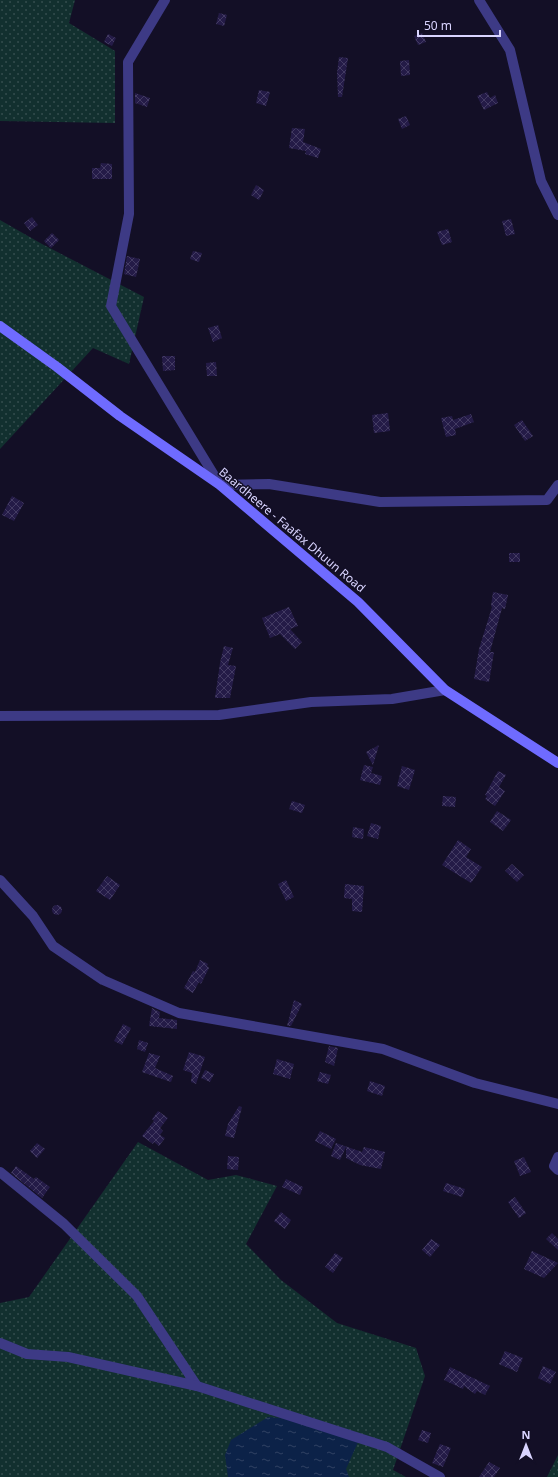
<svg xmlns="http://www.w3.org/2000/svg" width="558" height="1477" font-family="'Noto Sans',sans-serif">
	<style>
		.grass { fill: url(#grass-dots) }
		.water { fill: url(#water-ripples) }
		.building { fill: url(#building-cross-hatch) }
		.lines { fill: none; stroke-linecap: round; stroke-linejoin: round }
		.minor { stroke: #3d3a85; stroke-width: 10 }
		.secondary { stroke: #6f6bff; stroke-width: 10 }
		.labels { text-anchor: middle; stroke-width: 3; stroke-linejoin: round; paint-order: stroke }
		.street-label { font-size: 12px; fill: #d9d4ff; stroke: #130f26 }
	</style>
	<defs>
		<pattern id="grass-dots" width="8" height="8" patternUnits="userSpaceOnUse"><rect width="8" height="8" fill="#12302f"/><path d="M2 2h.1M6 6h.1" fill="none" stroke="#344d4e" stroke-width="1.8" stroke-linecap="round"/></pattern>
		<pattern id="water-ripples" width="26" height="14" patternUnits="userSpaceOnUse"><rect width="26" height="14" fill="#0c2248"/><path d="M2 4q2-2 4 0t4 0M15 11q2-2 4 0t4 0" fill="none" stroke="#2f4163"/></pattern>
		<pattern id="building-cross-hatch" width="8" height="8" patternUnits="userSpaceOnUse"><rect width="8" height="8" fill="#241b47"/><path d="M0 0l8 8M0 8l8-8" fill="none" stroke="#433b63"/></pattern>
	</defs>
	<rect width="100%" height="100%" fill="#130f26"/>
	<g class="grass">
		<path d="M0,0H75L69,23L115,51V123L0,121Z"/>
		<path d="M0,220L42,244L144,297L129,364L93,348L0,449Z"/>
		<path d="M138,1142L208,1180L236,1175L277,1186L246,1244L281,1280L337,1323L416,1348L425,1376L393,1470L406,1477H0V1303L29,1297Z"/>
		<path d="M558,1455V1477H547Z"/>
	</g>
	<path class="water" d="M268,1417L292,1419L359,1440L346,1469L349,1477H228L225,1455L231,1440Z"/>
	<g class="building">
		<path d="M219,13L227,15L224,26L216,24Z"/>
		<path d="M422,33L426,42L418,45L414,36Z"/>
		<path d="M108,34L116,38L112,46L104,42Z"/>
		<path d="M339,57L348,58L342,97H338L337,73Z"/>
		<path d="M409,60L410,75L401,76L400,61Z"/>
		<path d="M259,90L270,92L266,106L256,103Z"/>
		<path d="M487,92L490,98L495,95L498,103L484,110L477,96Z"/>
		<path d="M135,93L150,98L147,107L135,103Z"/>
		<path d="M406,116L410,125L402,129L398,119Z"/>
		<path d="M292,128L305,129L303,142L321,149L318,158L305,154L306,151L289,148Z"/>
		<path d="M101,163L112,164V179H92V168H100Z"/>
		<path d="M256,185L264,190L259,200L251,195Z"/>
		<path d="M32,217L38,225L30,231L24,223Z"/>
		<path d="M511,219L515,234L506,236L502,221Z"/>
		<path d="M448,229L452,242L442,245L437,232Z"/>
		<path d="M52,233L59,240L51,248L44,241Z"/>
		<path d="M193,251L202,253L199,262L190,259Z"/>
		<path d="M127,256L140,259L136,277L124,274Z"/>
		<path d="M218,325L222,338L213,342L208,328Z"/>
		<path d="M162,356H175V370L163,371Z"/>
		<path d="M216,362L217,376H207L206,363Z"/>
		<path d="M388,413L390,431L374,433L372,415Z"/>
		<path d="M471,414L474,422L455,429L456,435L446,437L441,418L452,416L453,420Z"/>
		<path d="M522,420L533,436L525,441L514,425Z"/>
		<path d="M12,496L24,503L14,521L2,515Z"/>
		<rect x="509" y="553" width="11" height="9"/>
		<path d="M493,592L508,595L505,609L502,608L490,652H494L489,682L474,679L479,649L492,607L491,606Z"/>
		<path d="M289,607L298,626L290,629L302,642L295,649L280,634L270,638L262,618Z"/>
		<path d="M224,646L233,648L228,665L236,666L230,698H215L220,663Z"/>
		<path d="M379,745L373,765L366,752Z"/>
		<path d="M364,765L373,767L371,773L382,776L380,785L360,780Z"/>
		<path d="M402,766L415,770L409,790L397,786Z"/>
		<path d="M498,771L506,775L499,787L505,791L495,806L485,799L487,796L485,795Z"/>
		<path d="M443,796L456,797L455,807L442,806Z"/>
		<path d="M292,801L305,805L302,813L289,809Z"/>
		<path d="M497,811L511,820L503,831L490,822Z"/>
		<path d="M371,823L381,826L378,839L367,836Z"/>
		<path d="M353,827L364,829L363,839L352,837Z"/>
		<path d="M458,840L471,849L466,857L482,867L471,883L442,865Z"/>
		<path d="M512,864L524,875L517,882L505,871Z"/>
		<path d="M107,876L120,885L110,900L96,891Z"/>
		<path d="M286,880L294,897L286,901L278,884Z"/>
		<path d="M345,884L364,886L362,912L352,911V899L344,898Z"/>
		<circle cx="57" cy="910" r="5"/>
		<path d="M200,960L208,964L207,966L209,968L201,984L199,982L193,993L184,988L193,971L195,972Z"/>
		<path d="M294,1000L302,1004L291,1026H287Z"/>
		<path d="M152,1008L160,1012L159,1018L177,1020V1029L149,1026Z"/>
		<path d="M123,1024L131,1028L122,1045L114,1041Z"/>
		<path d="M139,1040L148,1043L145,1052L137,1049Z"/>
		<path d="M329,1046L338,1048L334,1066L325,1062Z"/>
		<path d="M189,1052L205,1057L196,1084L191,1082L192,1073L183,1070Z"/>
		<path d="M149,1053L160,1056L155,1068L173,1076L171,1082L142,1072Z"/>
		<path d="M277,1059L294,1064L290,1079L273,1074Z"/>
		<path d="M205,1070L214,1074L210,1082L201,1078Z"/>
		<path d="M320,1072L331,1075L328,1084L317,1081Z"/>
		<path d="M370,1081L385,1086L382,1096L367,1091Z"/>
		<path d="M239,1106L242,1107L234,1138L225,1136L228,1124Z"/>
		<path d="M158,1111L168,1118L160,1128L163,1131L160,1135L165,1138L159,1146L154,1142L153,1144L142,1136L154,1121L152,1119Z"/>
		<path d="M320,1131L336,1139L331,1149L315,1141Z"/>
		<path d="M37,1143L45,1149L37,1158L30,1151Z"/>
		<path d="M336,1143L362,1152L364,1147L385,1152L381,1169L360,1165L346,1158V1147L340,1160L331,1156Z"/>
		<path d="M228,1156L239,1157L238,1170L227,1169Z"/>
		<path d="M524,1157L531,1172L520,1176L514,1161Z"/>
		<path d="M16,1166L34,1179L36,1177L50,1187L42,1198L11,1173Z"/>
		<path d="M286,1179L303,1187L300,1195L282,1187Z"/>
		<path d="M446,1183L465,1189L462,1197L443,1191Z"/>
		<path d="M515,1197L526,1213L519,1218L508,1202Z"/>
		<path d="M281,1212L291,1220L285,1229L274,1221Z"/>
		<path d="M552,1233L558,1239V1250L546,1239Z"/>
		<path d="M431,1239L440,1245L430,1257L422,1250Z"/>
		<path d="M532,1251L558,1263L544,1278L524,1269Z"/>
		<path d="M335,1253L343,1258L333,1273L325,1267Z"/>
		<path d="M505,1351L523,1358L517,1372L499,1364Z"/>
		<path d="M543,1366L556,1372L550,1384L538,1378Z"/>
		<path d="M450,1367L490,1386L485,1395L477,1391L475,1394L464,1386L463,1389L444,1380Z"/>
		<path d="M422,1430L431,1433L428,1443L418,1440Z"/>
		<path d="M440,1444L451,1448L443,1467L432,1463Z"/>
		<path d="M489,1462L500,1468L494,1477H479Z"/>
	</g>
	<g class="lines">
		<g class="minor">
			<path d="M165,0L128,62L129,214L111,306L220,485L269,484L380,502L547,500L558,485"/>
			<path d="M479,0L510,50L541,181L558,215"/>
			<path d="M0,716L219,715L311,702L392,699L445,690"/>
			<path d="M0,880L33,916L53,946L103,980L179,1013L383,1049L475,1083L558,1104"/>
			<path d="M558,1157L554,1166L558,1170"/>
			<path d="M0,1172L64,1224L137,1296L197,1386"/>
			<path d="M0,1343L27,1354L68,1357L197,1386L387,1447L440,1477"/>
		</g>
		<path class="secondary" d="M0,326L57,367L120,416L220,485L358,602L445,690L558,763"/>
	</g>
	<g class="labels">
		<g class="street-label">
			<text transform="translate(292 530) rotate(40)" y="4">Baardheere - Faafax Dhuun Road</text>
		</g>
	</g>
	<g transform="translate(526 1445)" stroke="#130f26" stroke-width="3" paint-order="stroke">
	<path d="M0-3L7 15L0 10L-7 15Z" fill="#d9d4ff"/>
	<text y="-6" font-size="11" font-weight="bold" text-anchor="middle" fill="#d9d4ff">N</text>
	</g>
	<path d="M418 30v6h82v-6" fill="none" stroke="#d9d4ff" stroke-width="2"/>
	<text x="424" y="30" font-size="12" fill="#d9d4ff" stroke="#130f26" stroke-width="3" paint-order="stroke">50 m</text>
</svg>
